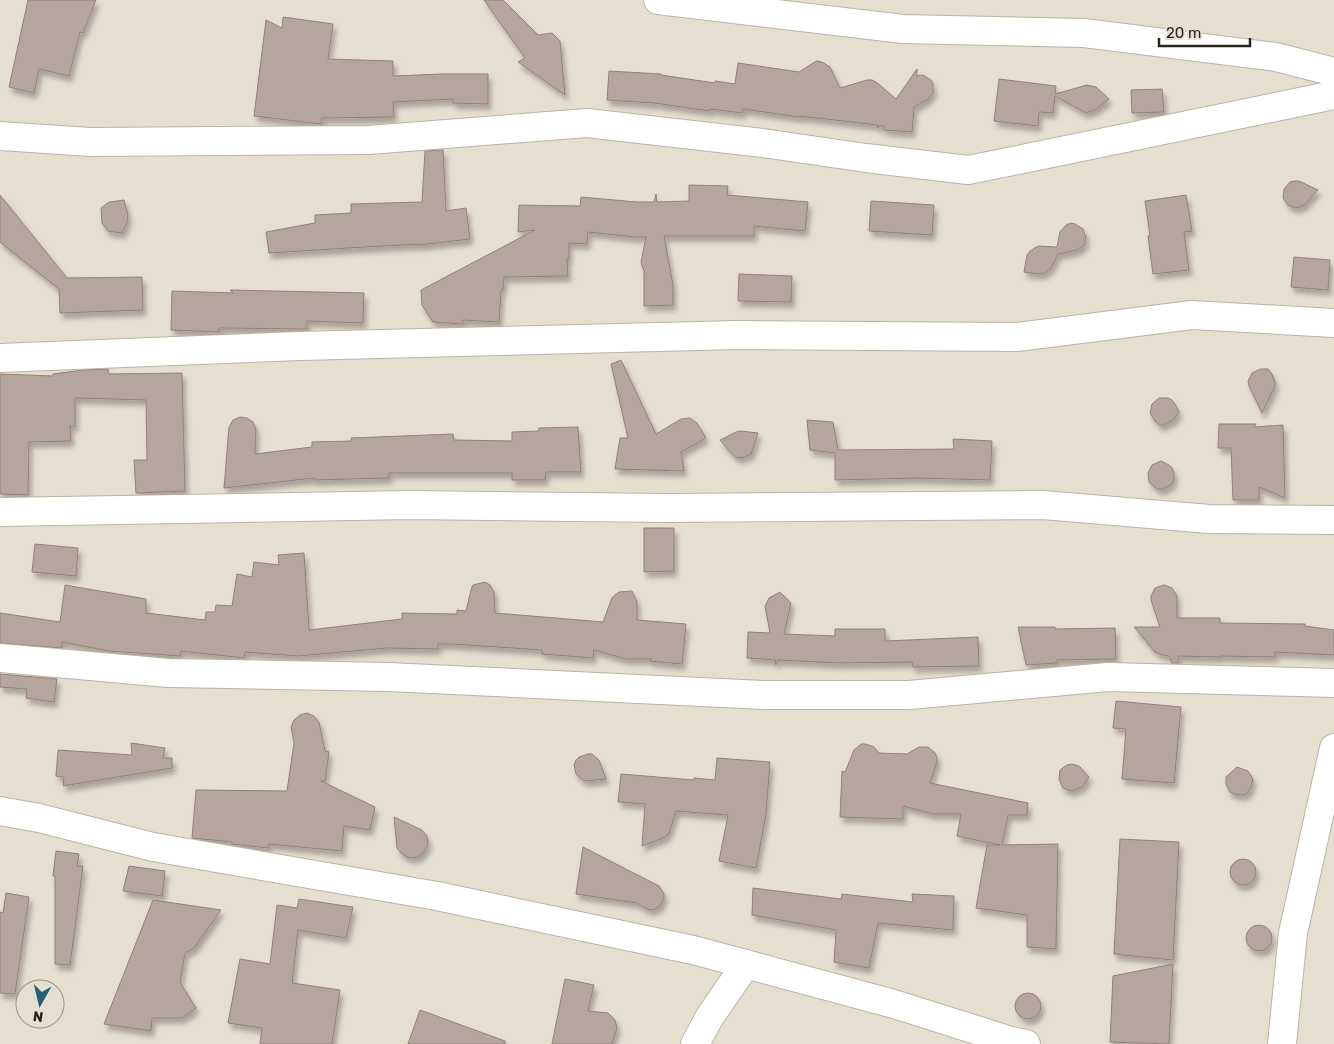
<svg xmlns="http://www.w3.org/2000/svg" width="1334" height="1044" font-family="Rubik,sans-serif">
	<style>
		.building { fill: #b5a59d; stroke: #91817a; filter: url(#shadow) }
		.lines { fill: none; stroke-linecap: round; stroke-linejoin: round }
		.minor-casing { stroke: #bbb4a5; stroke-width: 30 }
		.minor { stroke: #fff; stroke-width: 28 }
	</style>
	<defs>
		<filter id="shadow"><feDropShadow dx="3" dy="5.5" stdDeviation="2.5" flood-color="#0004"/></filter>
	</defs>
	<rect width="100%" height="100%" fill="#e5dfcf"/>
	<g class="building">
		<path d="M28,0H96L83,33L80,32L69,76L39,69L34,93L9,87Z"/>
		<path d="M484,0H503L538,35L552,33L560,41L565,95L518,62L525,58Z"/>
		<path d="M283,17L333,24L328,59L393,61V76L442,74H488V104L453,103V99L393,102L394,117L322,118L321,124L254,116L266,20L282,28Z"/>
		<path d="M817,61L822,62L830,67L840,88L867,80H872L876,82L896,99L917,69V76L923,75L931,80L933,84V93L928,99L914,107L912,132L884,130V126H880L877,128L878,125L799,116V117L743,109L742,113L710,109V111L654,103L607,100L609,71L661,74V75L715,83V81L735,84L738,63L799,72L813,63Z"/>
		<path d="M999,79L1056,86L1055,94L1087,85L1091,86L1096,87L1109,99L1096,109L1086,113L1055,96L1053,113L1039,112L1038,126L994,121Z"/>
		<path d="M1162,89L1164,112L1132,113L1131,90Z"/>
		<path d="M443,150L446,211L466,208L470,239L419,245V244L348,248L269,253L266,232L315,223V215L351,213V204L422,202L425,151Z"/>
		<path d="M1294,181H1299L1318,190L1304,205L1296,208L1288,205L1283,198L1284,189L1290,182Z"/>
		<path d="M689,185L728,186L727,195L808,202L805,231L754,226V236H664L673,285V305L644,306V271L641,262L646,237H635L588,232L587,244L569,243V258L567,259L568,276L504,277L503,290H501L499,322L463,320V324L433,322L422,305L421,290L535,230L518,232L519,205L580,206L581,197L637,202H654L656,194L657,202L689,201Z"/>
		<path d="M0,195L67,278L142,277L143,310L60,313L59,289L0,242Z"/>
		<path d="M1186,195L1192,231L1184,232L1189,270L1153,274L1148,236H1150L1145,201Z"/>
		<path d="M124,200L128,215L127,223L122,233L108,231L102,223L101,208L109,202Z"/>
		<path d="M871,201L934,205L932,235L869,231Z"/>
		<path d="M1071,223L1075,224L1083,229L1086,237L1084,245L1077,250L1058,254L1051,268L1044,273L1040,274L1024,272L1027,255L1030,251L1038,246L1057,247L1060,232L1066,225Z"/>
		<path d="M1294,257L1330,260L1328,290L1291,287Z"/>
		<path d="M739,274L792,276L791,302L738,301Z"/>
		<path d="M230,290L364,293L363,323L307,321V329L219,328V332L171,330L172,291L233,293Z"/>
		<path d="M621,360L656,434L681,419L690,418L697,423L706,438L681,452L684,471L615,469L620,438H628L611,364Z"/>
		<path d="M108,369L109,374L182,373L185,491L136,493L134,460H147L146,400L75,398V426H70L71,441L29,442L28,495L0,494V374L53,376V374L83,370Z"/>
		<path d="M1260,369H1268L1272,374L1275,382V386L1262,413L1249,386L1248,381L1252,373Z"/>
		<path d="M1159,398H1168L1172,400L1175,404L1179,412L1173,420L1161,426L1155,421L1150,413L1152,404Z"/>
		<path d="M240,417L247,418L253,422L256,429L255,454L312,447V442L351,441V438L453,434L454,440L512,441V432L539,431V428L578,427L581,472H546L545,480H512V473H389V478L314,480V478L224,488L229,427L233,420Z"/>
		<path d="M807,420L833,422L838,450L954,449L953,439L992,441L990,480L916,478L835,480V453L810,450Z"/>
		<path d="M1219,424H1256L1254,427L1283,425L1285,498L1259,487V500H1233L1231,448H1218Z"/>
		<path d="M741,431L758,433L751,454L744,457L737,458L732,454L720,440L736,432Z"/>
		<path d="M1161,461L1169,465L1172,468L1174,473V478L1172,484L1163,489H1157L1149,482L1148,473L1152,465Z"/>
		<path d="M644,528H674V571L644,572Z"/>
		<path d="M35,544L78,548L76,576L32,572Z"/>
		<path d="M304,553L309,630L402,619V613L457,614V610L466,611L471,590L473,585L485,582L490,585L494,592L495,613L603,622L612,598L615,595L619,592L632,591L637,602V620L686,624L682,664L650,661L651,659H626L594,650L593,658L542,654V650L452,644H438V649L387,648L298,656L245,652L244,658L181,651L180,656L109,651L62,642L61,648L0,643V613L60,622L65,585L146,599V613L205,620L206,612H215L216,605L232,606L237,574L252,577L254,562L279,565L278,555Z"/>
		<path d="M1164,585L1172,588L1177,596V618H1220V623L1305,624V626L1334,630V655L1275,652V657L1220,656V657L1178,656V663H1172L1169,656L1163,655L1155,652L1134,627H1160L1151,600V596L1155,588Z"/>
		<path d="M780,592L791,603L784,634L835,636V629H885V641L978,637L979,666L913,667L912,662L839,663L778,660L776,665L775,660L747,658L748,632L770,633L765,606L769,598Z"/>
		<path d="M1018,627H1055V629L1115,628L1116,659L1057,660V663L1026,665Z"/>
		<path d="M0,674L57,679L54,702L26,698L27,689L0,687Z"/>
		<path d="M1116,701L1181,707L1174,783L1122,779L1126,729L1113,728Z"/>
		<path d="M307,713L314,716L319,722L325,751L329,752L325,781H321L375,807L370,830L344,826L342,851L269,844L268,848L232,844V842L192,838L196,790L287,791L294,743L291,727L294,720L300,715Z"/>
		<path d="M131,743L165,748L163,758H172V768L63,786L64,777L56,776L58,750L132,755Z"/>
		<path d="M861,744H865L869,745L874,747L879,753L907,754L919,747H928L935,753L937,757V762L930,783L1028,803L1027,815H1008L1002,845L1058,844L1056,949L1027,947V915L976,908L987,845H1000L957,836L961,814H933L903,806V819L840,817L842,771L845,772L854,750Z"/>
		<path d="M588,754H592L599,760L606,779L584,781L576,774L574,765L576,760L579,757Z"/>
		<path d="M717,758L770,762L766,814L756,868L719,861L728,815L676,811L669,833L666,836L663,838L642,846L645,804L618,802L621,774L694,780V778L715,780Z"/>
		<path d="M1072,764L1076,765L1080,767L1089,777L1082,787L1071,791L1063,788L1059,779L1060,770L1067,765Z"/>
		<path d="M1237,767L1248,771L1253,779L1251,788L1246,794L1242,795L1234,794L1230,792L1226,784V777Z"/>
		<path d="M394,817L422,830L427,836L428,845L424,852L418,857L410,858L402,854L397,848Z"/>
		<path d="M1120,839L1179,842L1173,960L1114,954Z"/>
		<path d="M583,847L659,886L664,894V898L660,906L653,910L646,909L637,903L576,894Z"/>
		<path d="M56,851L79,854L77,866H83L70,965L55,964V876H53Z"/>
		<circle cx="1243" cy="872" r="13"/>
		<path d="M129,866L165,871L162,896L123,891Z"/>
		<path d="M753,888L841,899L842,894L913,902L912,894L954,896L953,930L878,923L869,968L834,962L836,930L752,915Z"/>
		<path d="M6,893L29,897L15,994L0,993V912L3,913Z"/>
		<path d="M299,899L353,907L346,938L298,930L292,983L340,990L332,1044H260L262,1028L228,1023L240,959L270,964L277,905L297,908Z"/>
		<path d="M153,900L221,910L194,948L185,953L180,982L196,1008L182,1018H152L151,1031L104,1024Z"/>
		<circle cx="1259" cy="938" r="13"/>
		<path d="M1173,964L1169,1044L1110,1042L1113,976Z"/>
		<path d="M565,979L594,985L588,1011L608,1013L615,1020L617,1028L612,1044H552Z"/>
		<circle cx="1028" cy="1006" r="13"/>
		<path d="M420,1010L505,1041V1044H408Z"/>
	</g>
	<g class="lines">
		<defs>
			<g id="minor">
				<path d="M658,0L903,29L1084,33L1276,57L1334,72"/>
				<path d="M0,136L90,142L369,140L587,123L763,143L866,158L968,170L1018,160L1334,95"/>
				<path d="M0,358L300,346L738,335L1017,337L1192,315L1334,323"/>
				<path d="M0,512L410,505L667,508L1043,505L1209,519L1334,520"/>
				<path d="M0,658L168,673L389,677L765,695H909L1108,677L1334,683"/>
				<path d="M0,811L39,818L153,847L437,896L693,950L894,1004L1011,1041L1026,1044"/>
				<path d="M695,1044L709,1018L746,964"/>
				<path d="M1282,1044L1293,933L1334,748"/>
			</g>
		</defs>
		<use href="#minor" class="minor-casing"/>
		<use href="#minor" class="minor"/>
	</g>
	<g transform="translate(40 1004) rotate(188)"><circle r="24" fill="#e5dfcf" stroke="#999589"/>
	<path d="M0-4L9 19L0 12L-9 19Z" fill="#256078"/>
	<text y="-8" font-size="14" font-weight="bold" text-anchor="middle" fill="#27251f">N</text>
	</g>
	<path d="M1159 38v8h91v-8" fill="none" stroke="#27251f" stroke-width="2.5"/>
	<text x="1166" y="38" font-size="15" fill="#27251f" stroke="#e5dfcf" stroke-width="4" paint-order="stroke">20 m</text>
</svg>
